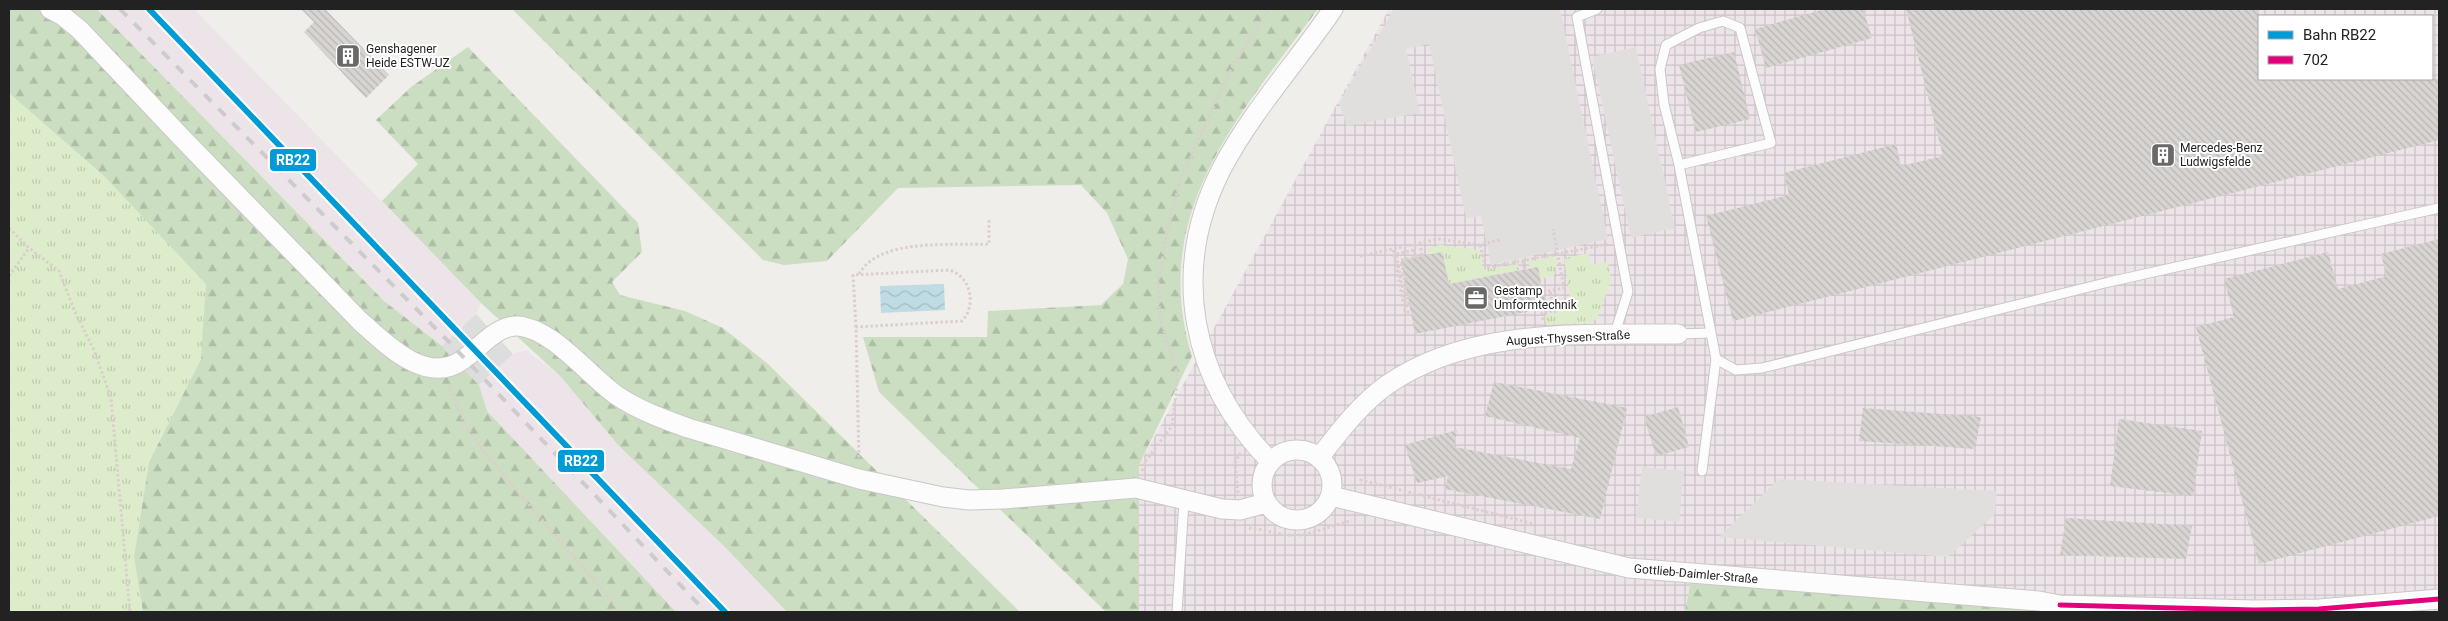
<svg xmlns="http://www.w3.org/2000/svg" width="2448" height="621" font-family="Roboto,sans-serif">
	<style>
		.industrial { fill: url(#industrial-grid); fill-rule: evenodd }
		.railway { fill: #ede4e9 }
		.grass { fill: url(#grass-tufts) }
		.forest { fill: url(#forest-firs) }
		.parking { fill: #e0dfde }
		.water { fill: url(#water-waves) }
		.pier { fill: #dedddd }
		.building { fill: url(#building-back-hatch) }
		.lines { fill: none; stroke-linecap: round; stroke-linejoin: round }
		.lane-casing { stroke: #c9c8c7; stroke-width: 11 }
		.street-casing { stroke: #c9c8c7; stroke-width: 21 }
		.path { stroke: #dccecd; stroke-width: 3; stroke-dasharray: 2.5 2.5; stroke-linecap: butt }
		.lane { stroke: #fdfcfc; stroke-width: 9 }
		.street { stroke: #fdfcfc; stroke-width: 19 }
		.rail { stroke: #ccc; stroke-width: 4; stroke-dasharray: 10 10; stroke-linecap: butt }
		.bus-1-casing { stroke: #fff; stroke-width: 9 }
		.bus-1 { stroke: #e5007d; stroke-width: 5 }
		.rail-1-casing { stroke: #fff; stroke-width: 10 }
		.rail-1 { stroke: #009bd5; stroke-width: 6 }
		.labels { text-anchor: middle; stroke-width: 4; stroke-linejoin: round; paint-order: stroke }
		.poi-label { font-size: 12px; fill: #222; stroke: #fff; text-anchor: start }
		.street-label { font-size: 12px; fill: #222; stroke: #fff }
		.line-badge { stroke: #fff; stroke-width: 2 }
		.badge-label { font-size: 14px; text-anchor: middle; font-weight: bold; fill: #fff }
	</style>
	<defs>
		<pattern id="industrial-grid" width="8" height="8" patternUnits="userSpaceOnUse" patternTransform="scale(1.25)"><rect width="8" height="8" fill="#ede4e9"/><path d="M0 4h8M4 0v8" fill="none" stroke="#cbc3c8"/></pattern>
		<pattern id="grass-tufts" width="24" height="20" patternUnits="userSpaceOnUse" patternTransform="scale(1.25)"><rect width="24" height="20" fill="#ddeccb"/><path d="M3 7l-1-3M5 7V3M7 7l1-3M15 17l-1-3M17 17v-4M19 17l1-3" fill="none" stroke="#bdcaae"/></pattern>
		<pattern id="forest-firs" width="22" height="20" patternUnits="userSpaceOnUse" patternTransform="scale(1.25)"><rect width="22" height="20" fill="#cbdec1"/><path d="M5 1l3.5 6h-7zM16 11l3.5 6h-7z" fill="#aebea6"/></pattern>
		<pattern id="water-waves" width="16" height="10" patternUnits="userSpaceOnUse" patternTransform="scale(1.25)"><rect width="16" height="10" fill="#bfdbe3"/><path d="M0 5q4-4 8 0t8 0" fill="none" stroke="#a4bcc2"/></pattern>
		<pattern id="building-back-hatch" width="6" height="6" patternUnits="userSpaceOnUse" patternTransform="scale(1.25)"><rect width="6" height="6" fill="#d7d4d2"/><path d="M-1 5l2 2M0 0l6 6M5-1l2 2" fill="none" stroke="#b8b6b4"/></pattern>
	</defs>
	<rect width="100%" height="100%" fill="#f0eeeb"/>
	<path class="industrial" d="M1389,9H2439V612H2061L1692,574L1685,612H1139V465ZM2259,16H2432V79H2259Z"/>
	<g class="railway">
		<path d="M97,9H194L481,303L476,314L442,346L384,301Z"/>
		<path d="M526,350L561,377L619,446L725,547L787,612H676L486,411L479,385L513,354Z"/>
	</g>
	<g class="grass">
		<path d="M9,93L104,176L207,284L201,359L149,462L134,557L143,612H9Z"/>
		<path d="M1440,245L1479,250L1483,270L1518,264L1519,270L1449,284L1442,252L1429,254L1428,248Z"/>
		<path d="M1589,253L1591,264L1608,262L1611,281L1597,319L1589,323L1546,325L1545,315L1556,313L1555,307L1571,304L1564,258Z"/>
		<path d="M1556,256L1557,264L1554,276L1540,279L1538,267L1530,268L1528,262Z"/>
	</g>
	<g class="forest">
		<path d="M42,9H97L384,301L442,346L479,385L487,411L676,612H143L134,557L149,462L201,359L206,284L104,176L9,93V10Z"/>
		<path d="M512,9H1318C1239,116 1148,213 1192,356L1139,465V612H1106L879,392L863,337H987L988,311L1101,305L1123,284L1128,259L1107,213L1081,185L898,188L827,261L784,265L763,260Z"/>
		<path d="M468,47L638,223L642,252L612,282L620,295L685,311L723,328L768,364L1020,612H787L725,547L619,446L561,377L481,303L382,201L418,164L376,120L411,87Z"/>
		<path d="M1692,574L2061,612H1685Z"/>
	</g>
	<g class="parking">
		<path d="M1394,9H1560L1608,239L1491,265L1481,216L1466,218L1429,44L1406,49L1420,113L1347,126L1339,103Z"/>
		<path d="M1636,47L1675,228L1631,238L1592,57Z"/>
		<path d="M1642,467L1684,471L1679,522L1636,518Z"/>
		<path d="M1779,479L1997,491L1995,514L1948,557L1719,537Z"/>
	</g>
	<path class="water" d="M944,284L945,310L881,313L880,286Z"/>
	<path class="pier" d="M476,314L513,354L479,385L442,346Z"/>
	<g class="building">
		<path d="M301,9H325L389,75L366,98L304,32L314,22Z"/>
		<path d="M1825,9H1863L1872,38L1766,68L1755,29Z"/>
		<path d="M1906,9H2259V79H2439V140L1733,321L1706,216L1789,195L1784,173L1896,144L1901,166L1943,156Z"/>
		<path d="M1734,52L1750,119L1696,132L1679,65Z"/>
		<path d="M2439,239V516L2259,564L2196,327L2234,317L2224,279L2328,252L2338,289L2387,276L2381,254Z"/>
		<path d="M1442,252L1449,284L1538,267L1546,308L1415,334L1401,260Z"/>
		<path d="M1494,382L1627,408L1600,519L1445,489L1448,476L1417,483L1405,445L1457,430L1454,447L1571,469L1580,438L1485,416Z"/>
		<path d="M1678,407L1689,447L1656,456L1644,417Z"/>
		<path d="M1863,408L1981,417L1975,449L1859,441Z"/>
		<path d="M2119,419L2202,431L2193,496L2110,486Z"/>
		<path d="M2066,518L2192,526L2186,559L2060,555Z"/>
	</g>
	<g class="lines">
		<defs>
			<g id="lane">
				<path d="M1597,9L1577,17L1628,292L1615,333"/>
				<path d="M1679,165L1771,143L1740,28L1723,21L1699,28L1666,45L1660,69L1664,104L1679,165L1716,359L1736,370L1762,368L2109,282L2439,208"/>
				<path d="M1678,334L1710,333"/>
				<path d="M1702,471L1716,359"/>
				<path d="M1177,612L1184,501"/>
			</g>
			<g id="street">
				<path d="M50,9L63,16L80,30L182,138L360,321C385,343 425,385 461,361C469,356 477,348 484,342C493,334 505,325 518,326C553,329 588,375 616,395C638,410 663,419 688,428L859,479L943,497L969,500L1003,499L1136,488L1222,509L1240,510L1266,503"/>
				<circle cx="1297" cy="485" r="35"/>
				<path d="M1319,458C1339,432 1360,404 1387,385C1470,327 1582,335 1678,334"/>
				<path d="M1270,461C1191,380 1169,271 1222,168C1252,111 1297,62 1333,9"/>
				<path d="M1331,496L1629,568L2039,601L2060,605L2254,610L2319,609L2439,599"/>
			</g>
		</defs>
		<use href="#lane" class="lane-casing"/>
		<use href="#street" class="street-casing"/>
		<g class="path">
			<path d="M9,228L29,248L59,271L75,312L94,350L111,398L130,612"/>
			<path d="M1420,243L1422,256"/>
			<path d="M1480,245L1486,268L1608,244"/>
			<path d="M1393,250L1405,312H1411"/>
			<path d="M1414,250L1416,257L1401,260L1409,305L1406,306L1396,254Z"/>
			<path d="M1360,256L1439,239L1480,245L1500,240"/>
			<path d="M1523,261L1524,269"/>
			<path d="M859,274C880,237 952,246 989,244V218"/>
			<path d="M9,276L29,248"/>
			<path d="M1543,292L1564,288L1553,229"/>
			<path d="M1543,320L1542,313L1553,311L1550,290"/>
			<path d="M856,327L853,275L949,270C971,276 977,305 962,321L856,327L859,461"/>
			<path d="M448,385L465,425L489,458L621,612"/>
			<path d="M1142,471L1145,462L1172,426L1178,376L1160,319L1158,283L1170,216L1182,176L1233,65L1269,9"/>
			<path d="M1361,486V480L1534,524"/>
			<path d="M1238,493L1235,463L1240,453"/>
			<path d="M1249,528C1265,529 1283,537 1299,535C1318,533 1333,524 1352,521"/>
		</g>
		<use href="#lane" class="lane"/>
		<use href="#street" class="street"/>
		<path class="rail" d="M120,9L448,341L706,612"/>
		<defs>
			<path id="bus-1" d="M2060,605L2254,610L2319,609L2439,599"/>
		</defs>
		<use href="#bus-1" class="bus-1-casing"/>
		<use href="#bus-1" class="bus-1"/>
		<defs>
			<path id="rail-1" d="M149,9L725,612"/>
		</defs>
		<use href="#rail-1" class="rail-1-casing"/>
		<use href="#rail-1" class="rail-1"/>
	</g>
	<defs>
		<symbol id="building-square" viewBox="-11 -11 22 22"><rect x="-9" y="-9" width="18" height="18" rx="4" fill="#6a6968" stroke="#fff"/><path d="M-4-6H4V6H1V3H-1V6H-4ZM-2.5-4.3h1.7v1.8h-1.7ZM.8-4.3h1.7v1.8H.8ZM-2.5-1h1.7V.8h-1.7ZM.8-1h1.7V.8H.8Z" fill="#fff"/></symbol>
		<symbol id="office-square" viewBox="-11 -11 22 22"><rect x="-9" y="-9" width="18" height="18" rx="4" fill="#6a6968" stroke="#fff"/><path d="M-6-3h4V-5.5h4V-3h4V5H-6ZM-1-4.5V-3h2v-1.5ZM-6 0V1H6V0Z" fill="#fff"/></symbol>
	</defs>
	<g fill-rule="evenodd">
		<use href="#building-square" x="334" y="42" width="28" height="28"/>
		<use href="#building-square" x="2149" y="141" width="28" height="28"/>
		<use href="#office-square" x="1462" y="284" width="28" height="28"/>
	</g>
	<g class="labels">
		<g class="poi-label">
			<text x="366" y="53">Genshagener<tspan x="366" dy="14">Heide ESTW-UZ</tspan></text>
			<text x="2180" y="152">Mercedes-Benz<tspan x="2180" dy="14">Ludwigsfelde</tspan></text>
			<text x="1494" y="295">Gestamp<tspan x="1494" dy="14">Umformtechnik</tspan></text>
		</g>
		<g class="street-label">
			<text transform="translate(1568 338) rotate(-3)" y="4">August-Thyssen-Straße</text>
			<text transform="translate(1696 574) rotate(5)" y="4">Gottlieb-Daimler-Straße</text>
		</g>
	</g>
	<g class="line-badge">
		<rect x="269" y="148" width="48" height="24" rx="5" fill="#009bd5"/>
		<rect x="557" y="449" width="48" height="24" rx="5" fill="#009bd5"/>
	</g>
	<g class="badge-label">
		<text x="293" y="165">RB22</text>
		<text x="581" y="466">RB22</text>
	</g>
	<rect width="2448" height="621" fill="none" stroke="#222222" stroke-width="20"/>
	<rect x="2258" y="15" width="175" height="65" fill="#ffffff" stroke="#a7a7a7"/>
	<rect x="2268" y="31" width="25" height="8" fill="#009bd5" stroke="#a7a7a7"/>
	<text x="2303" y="40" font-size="15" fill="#222222">Bahn RB22</text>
	<rect x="2268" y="56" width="25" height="8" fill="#e5007d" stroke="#a7a7a7"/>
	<text x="2303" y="65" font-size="15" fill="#222222">702</text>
</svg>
